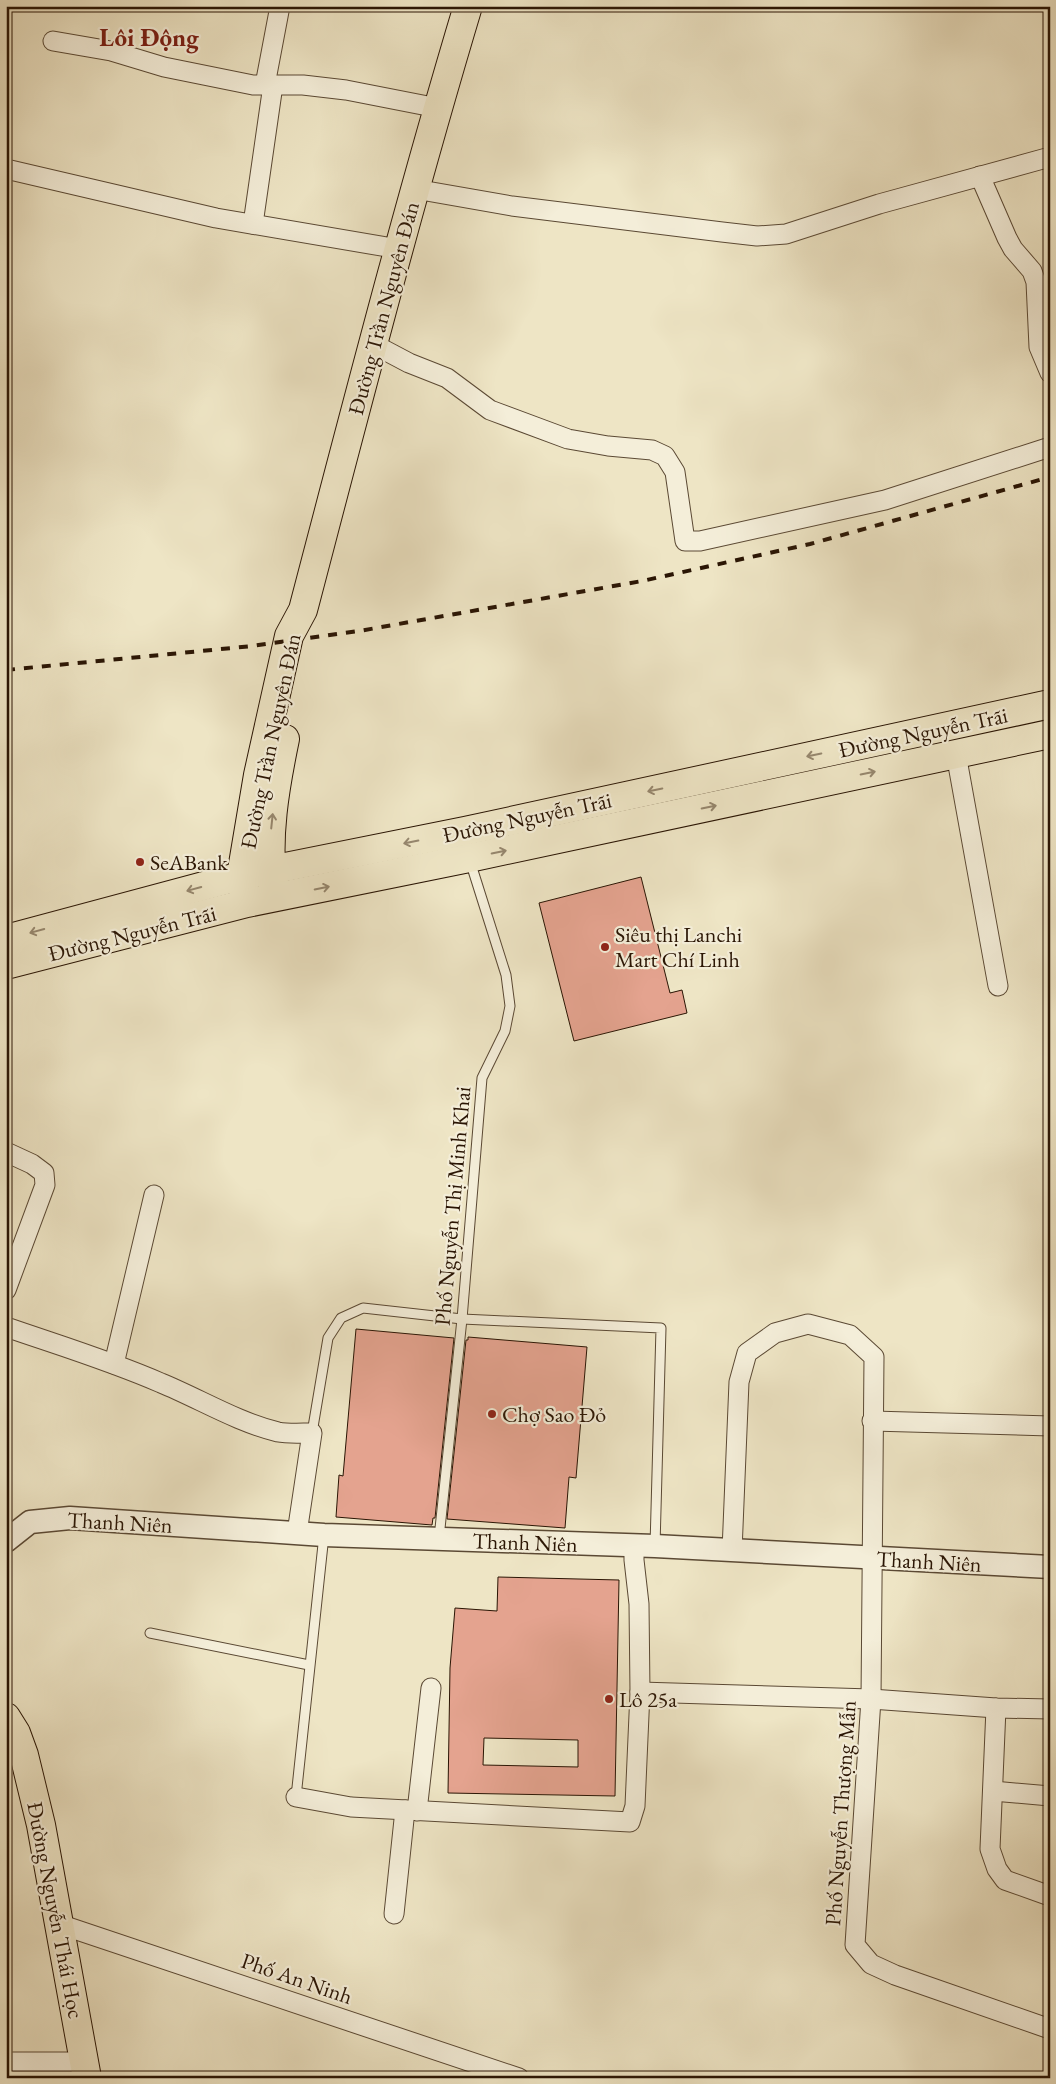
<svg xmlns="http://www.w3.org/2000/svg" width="1056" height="2084" font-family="'EB Garamond',serif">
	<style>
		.building { fill: #e4a38f; stroke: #2a1504; fill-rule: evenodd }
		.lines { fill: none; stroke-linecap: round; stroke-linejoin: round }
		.service-casing { stroke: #5b4934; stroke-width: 11 }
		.minor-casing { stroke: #5b4934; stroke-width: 21 }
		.tertiary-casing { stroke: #5b4934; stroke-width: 25 }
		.trunk-casing { stroke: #2a1504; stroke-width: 30 }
		.service { stroke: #f4eed9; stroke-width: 9 }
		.minor { stroke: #f4eed9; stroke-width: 19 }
		.tertiary { stroke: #f4eed9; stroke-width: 22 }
		.trunk { stroke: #eee5c5; stroke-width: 28 }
		.rail { stroke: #2a1504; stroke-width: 4; stroke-dasharray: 9 9; stroke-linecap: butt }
		.oneway { stroke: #96876e }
		.poi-dot { fill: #8f2418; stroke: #f4eed9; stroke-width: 2 }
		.labels { text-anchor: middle; stroke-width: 4.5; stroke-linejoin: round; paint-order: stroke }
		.street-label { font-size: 22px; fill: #2a1504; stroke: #f4eed9 }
		.poi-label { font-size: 22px; fill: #2a1504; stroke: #f4eed9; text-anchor: start }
		.quarter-label { font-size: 25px; font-weight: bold; fill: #7a1f14; stroke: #f4eed9 }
	</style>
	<rect width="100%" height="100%" fill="#eee5c5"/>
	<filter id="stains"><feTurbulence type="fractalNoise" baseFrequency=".004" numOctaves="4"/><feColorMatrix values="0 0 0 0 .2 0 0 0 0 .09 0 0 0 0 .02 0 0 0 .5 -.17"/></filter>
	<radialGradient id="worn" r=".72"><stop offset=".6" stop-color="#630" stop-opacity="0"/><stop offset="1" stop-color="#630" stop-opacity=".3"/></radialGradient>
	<g class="building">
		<path d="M641,877L670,993L682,990L687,1013L574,1041L539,903Z"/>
		<path d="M356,1329L454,1338L435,1518H433L432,1525L336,1517L339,1475L343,1476Z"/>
		<path d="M468,1337L587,1347L576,1478L569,1477L565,1528L447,1519L466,1340H468Z"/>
		<path d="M498,1577L619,1580L615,1796L448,1793L450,1668L455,1608L497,1611ZM484,1738L578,1740V1767L483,1765Z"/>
	</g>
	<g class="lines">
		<defs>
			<g id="service">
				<path d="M312,1433L328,1338L341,1318L363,1308L462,1319L661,1328L655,1546"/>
				<path d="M439,1538L462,1319L482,1078L505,1031L510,1006L506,975L470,861"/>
				<path d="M150,1633L309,1665"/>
				<path d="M296,1797L324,1535"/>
			</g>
			<g id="minor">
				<path d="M53,41L111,51L164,67L253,85H303L346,90L438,108"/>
				<path d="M265,85L280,6"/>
				<path d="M6,169L216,218L399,249"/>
				<path d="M980,176L1007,238L1013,249L1032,271L1036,282L1039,347L1050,373"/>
				<path d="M415,189L512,206L722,232L757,236L786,234L879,204L1050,157"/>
				<path d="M253,224L273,85"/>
				<path d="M373,344L409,363L447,378L490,410L568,439L608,446L652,450L665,456L675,472L685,541H700L885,500L1050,447"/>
				<path d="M956,754L998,986"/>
				<path d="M6,1152L32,1164L44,1173L45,1185L6,1290"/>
				<path d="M6,1327C58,1345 111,1361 161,1383C200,1399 237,1422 278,1432C288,1434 301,1433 312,1433L297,1533"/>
				<path d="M114,1364L154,1195"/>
				<path d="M872,1421L1050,1426"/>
				<path d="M634,1546V1560L639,1604L640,1692"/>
				<path d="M732,1551L739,1382L747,1353L775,1333L808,1324L850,1335L874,1357L871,1699L855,1945L871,1964L895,1975L1050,2029"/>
				<path d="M996,1708L990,1849L997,1869L1005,1880L1050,1896"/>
				<path d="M993,1791L1050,1796"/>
				<path d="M296,1797L351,1807L630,1822L635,1806L640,1692L871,1699L996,1708L1050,1709"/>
				<path d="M417,1811L431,1688"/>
				<path d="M394,1914L405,1810"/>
				<path d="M59,1924L519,2078"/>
				<path d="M6,2062H85"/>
			</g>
			<path id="tertiary" d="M6,1541L30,1522L70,1518L324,1535L655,1546L1050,1567"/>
			<g id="trunk">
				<path d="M273,887C266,838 275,787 285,739"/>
				<path d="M244,891L241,876L258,775L289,636L303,610C356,408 408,206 468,6"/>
				<path d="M6,939L241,876L465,831L1050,704"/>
				<path d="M6,965L247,903L469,858L1050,734"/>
				<path d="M6,1717L16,1733L24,1755L41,1825L87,2078"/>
			</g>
		</defs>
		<use href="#service" class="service-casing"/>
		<use href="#minor" class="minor-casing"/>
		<use href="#tertiary" class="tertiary-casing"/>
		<use href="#trunk" class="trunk-casing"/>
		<use href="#service" class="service"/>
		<use href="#minor" class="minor"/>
		<use href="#tertiary" class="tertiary"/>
		<use href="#trunk" class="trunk"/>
		<path class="rail" d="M6,670L252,646L359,631L642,581L810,544L1050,477"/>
	</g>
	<defs><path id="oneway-shaft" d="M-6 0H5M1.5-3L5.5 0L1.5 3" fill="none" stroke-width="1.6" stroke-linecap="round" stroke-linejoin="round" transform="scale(1.25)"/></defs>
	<g class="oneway">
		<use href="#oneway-shaft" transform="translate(814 755) rotate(168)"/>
		<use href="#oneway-shaft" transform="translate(868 773) rotate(-12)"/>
		<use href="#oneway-shaft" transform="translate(655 790) rotate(168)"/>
		<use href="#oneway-shaft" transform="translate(709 807) rotate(-12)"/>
		<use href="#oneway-shaft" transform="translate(272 821) rotate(-84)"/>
		<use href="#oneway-shaft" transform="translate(411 842) rotate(169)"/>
		<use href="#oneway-shaft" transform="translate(499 852) rotate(-12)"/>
		<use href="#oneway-shaft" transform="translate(322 888) rotate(-11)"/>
		<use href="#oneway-shaft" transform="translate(194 889) rotate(165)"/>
		<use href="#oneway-shaft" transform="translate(37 931) rotate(165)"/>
	</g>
	<g class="poi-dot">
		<circle cx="140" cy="862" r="5"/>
		<circle cx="605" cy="947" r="5"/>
		<circle cx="492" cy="1414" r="5"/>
		<circle cx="609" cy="1699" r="5"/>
	</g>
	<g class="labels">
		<g class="street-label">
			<text transform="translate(383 308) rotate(-75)" y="8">Đường Trần Nguyên Đán</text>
			<text transform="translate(923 732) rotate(-12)" y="8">Đường Nguyễn Trãi</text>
			<text transform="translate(270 741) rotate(-78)" y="8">Đường Trần Nguyên Đán</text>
			<text transform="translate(527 817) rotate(-12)" y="8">Đường Nguyễn Trãi</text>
			<text transform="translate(132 933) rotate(-14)" y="8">Đường Nguyễn Trãi</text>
			<text transform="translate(452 1206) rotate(-85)" y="8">Phố Nguyễn Thị Minh Khai</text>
			<text transform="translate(120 1522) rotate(3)" y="8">Thanh Niên</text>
			<text transform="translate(525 1542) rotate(2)" y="8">Thanh Niên</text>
			<text transform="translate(929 1561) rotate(3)" y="8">Thanh Niên</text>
			<text transform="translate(840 1813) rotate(-86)" y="8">Phố Nguyễn Thượng Mẫn</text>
			<text transform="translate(56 1910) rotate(79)" y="8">Đường Nguyễn Thái Học</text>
			<text transform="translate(297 1978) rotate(19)" y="8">Phố An Ninh</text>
		</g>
		<g class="poi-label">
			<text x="150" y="870">SeABank</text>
			<text x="615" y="942">Siêu thị Lanchi<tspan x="615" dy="25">Mart Chí Linh</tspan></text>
			<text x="502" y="1422">Chợ Sao Đỏ</text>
			<text x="619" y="1707">Lô 25a</text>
		</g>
		<g class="quarter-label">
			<text x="149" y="46">Lôi Động</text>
		</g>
	</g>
	<rect width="1056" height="2084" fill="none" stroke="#eee5c5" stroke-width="25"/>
	<rect x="8" y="8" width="1041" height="2069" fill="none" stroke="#2a1504" stroke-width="2.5"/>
	<rect x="12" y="12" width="1031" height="2059" fill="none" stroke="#2a1504"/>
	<rect width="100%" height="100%" filter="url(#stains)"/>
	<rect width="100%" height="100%" fill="url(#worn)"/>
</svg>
